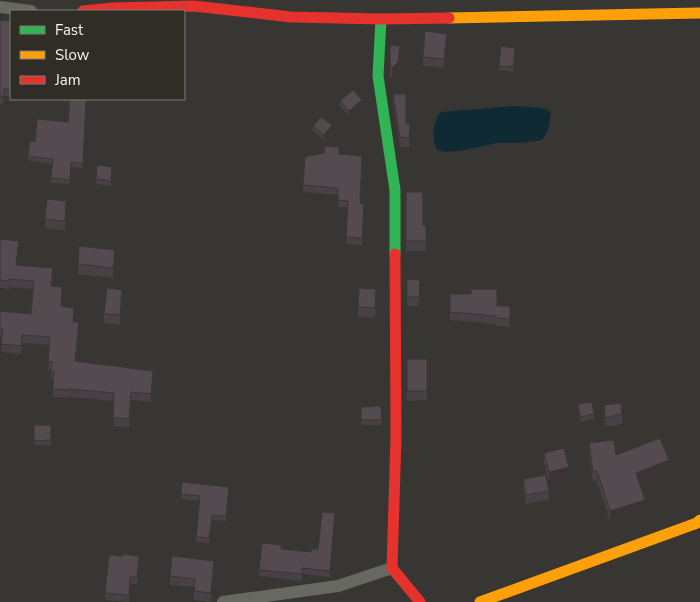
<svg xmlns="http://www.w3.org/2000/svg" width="700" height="602" font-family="'Nunito Sans',sans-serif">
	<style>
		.water { fill: #0f2a33 }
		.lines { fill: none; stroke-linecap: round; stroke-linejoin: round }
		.street { stroke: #686862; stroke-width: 12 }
		.fast { stroke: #30b455; stroke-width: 11 }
		.slow { stroke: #ff9f0a; stroke-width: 11 }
		.jam { stroke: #e5322d; stroke-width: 11 }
		.wall { fill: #474044 }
		.shaded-wall { fill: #3a3437 }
		.building { fill: #534b4f; stroke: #3a3437 }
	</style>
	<rect width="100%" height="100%" fill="#383632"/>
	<path class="water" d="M514,106L544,108L551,113L548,130L542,140L521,143H497L465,150L445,152L437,150C432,137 432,124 441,112Z"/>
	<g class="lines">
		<g class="street">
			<path d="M0,7L31,11"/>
			<path d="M223,602L338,586L392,568"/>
		</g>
		<path class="fast" d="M381,19L378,76L395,190V254"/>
		<g class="slow">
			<path d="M449,18L700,13"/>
			<path d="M480,602L697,523L700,520"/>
		</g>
		<g class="jam">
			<path d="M83,11L112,8L194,6L291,17L381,19L449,18"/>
			<path d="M395,254L396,437L392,568L420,602"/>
		</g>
	</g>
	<g class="wall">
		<path d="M0,20L11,21V97L4,96L3,104H0Z"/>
		<path d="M447,43L444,68L423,66V57Z"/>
		<path d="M515,53L513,72L499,70V66Z"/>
		<path d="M400,55L398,72L392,77H390V67Z"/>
		<path d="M393,94L406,124H410L409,147H400L393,103Z"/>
		<path d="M86,99L83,168L71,167L70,184L51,183L52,164L28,160V156L35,142L68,122Z"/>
		<path d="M340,101L362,105L349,116L340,106Z"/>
		<path d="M313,126L332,130L324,140L313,131Z"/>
		<path d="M339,154L360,203L364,204L362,245L346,244L348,207H338V195L303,192V185Z"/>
		<path d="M112,171L111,186L96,184V179Z"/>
		<path d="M406,192L423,225H426V251H406Z"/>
		<path d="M66,210L65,230L45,229V219Z"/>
		<path d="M0,239L19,249L17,265L53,276L52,286L62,295L61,307L74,316L73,322L79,330L76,361L153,379L151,402L131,400L129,427L113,426L114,401L68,397V398L53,397V379H51V370H48L50,345L22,343L21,354L1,352L2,337H0V311L31,314L33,289L9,287V289L0,288Z"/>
		<path d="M115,260L113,278L78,274V264Z"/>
		<path d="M407,279L420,289L419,307L407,306Z"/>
		<path d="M450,294L497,306H510V327L496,326V324L450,320Z"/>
		<path d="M376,298L375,318L358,317V307Z"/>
		<path d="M122,299L120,325L104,323V314Z"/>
		<path d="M407,359H427V400L407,401Z"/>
		<path d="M578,404L594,414V419L580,422L578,409Z"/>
		<path d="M604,405L622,414V424L605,427Z"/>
		<path d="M381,406L382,425H361V407Z"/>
		<rect x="34" y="425" width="17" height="20"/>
		<path d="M589,443L616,455L669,470L638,482L645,509L610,521L597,481H593L589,453Z"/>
		<path d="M544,453L569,476L549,482L544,463Z"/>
		<path d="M523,479L549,491V500L526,504L523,488Z"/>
		<path d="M229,491L226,521L212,520L209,543L196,542L200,501L181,499V494Z"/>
		<path d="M335,520L330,577L302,574V581L259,576V570L281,549L311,552L318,549Z"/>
		<path d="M139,563L137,584H130L129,602L105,600V593Z"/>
		<path d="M214,570L211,602L194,600V587L170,585V576Z"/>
	</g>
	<g class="shaded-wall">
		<path d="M447,34V43L444,68V59Z"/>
		<path d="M400,46V55L398,72L392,77V68Z"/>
		<path d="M362,100V105L349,116V111Z"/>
		<path d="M332,125V130L324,140V135Z"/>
		<path d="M19,241V249L16,273V265Z"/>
		<path d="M115,250V260L113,278V268Z"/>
		<path d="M122,290V299L120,325V315Z"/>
		<path d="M79,322V330L75,369V361Z"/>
		<path d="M153,371V379L151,402V394Z"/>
		<path d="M669,460V470L636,483V473Z"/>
		<path d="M569,467V476L549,482V472Z"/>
		<path d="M645,500V509L610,521V511Z"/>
		<path d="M335,513V520L330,577V571Z"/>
		<path d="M214,561V570L211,602V593Z"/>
	</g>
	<g class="building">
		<path d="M0,20L11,21V89H4L3,97L0,96Z"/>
		<path d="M425,31L447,34L444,59L423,57Z"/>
		<path d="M390,45L400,46L398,62L392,68L390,67Z"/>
		<path d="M501,46L515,48L513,67L499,66Z"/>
		<path d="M353,90L362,100L349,111L340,101Z"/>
		<path d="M393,94H406V124H410L409,138L400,137Z"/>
		<path d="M70,99H86L83,164L71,162L70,180L51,178L53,159L28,156L30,141L35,142L37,119L68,122Z"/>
		<path d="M321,117L332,125L324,135L313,126Z"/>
		<path d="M325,146L339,147V154L362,156L360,203L364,204L362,238L346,237L348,201L338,200V188L303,185L305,157L324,153Z"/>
		<path d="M97,165L112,167L111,181L96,179Z"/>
		<path d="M406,192H423V225H426V241H406Z"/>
		<path d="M47,199L66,201L65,221L45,219Z"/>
		<path d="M0,239L19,241L16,265L53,268L51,286L62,287L61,306L74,308L73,322H79L75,361L153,371L151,394L131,392L129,419L113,418L114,393L68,389V390L53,389L54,371H51L52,362H48L50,337L22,335L21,346L1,344L3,329H0V311L31,314L34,281L9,279V281L0,280Z"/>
		<path d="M79,246L115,250L113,268L78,264Z"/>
		<path d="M407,279L420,280L419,297H407Z"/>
		<path d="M107,288L122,290L120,315L104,314Z"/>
		<path d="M359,288L376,289L375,308L358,307Z"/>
		<path d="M471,289H497V306H510V319L496,318V316L450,312V294H471Z"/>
		<rect x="407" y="359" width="20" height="32"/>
		<path d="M592,402L594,414L580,417L578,404Z"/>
		<path d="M621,403L622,414L605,418L604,405Z"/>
		<path d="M381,406L382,420H361V407Z"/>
		<path d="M34,425H51V440L34,441Z"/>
		<path d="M660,438L669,460L636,473L645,500L610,511L597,471L593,472L589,443L614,440L616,455Z"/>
		<path d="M564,448L569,467L549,472L544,453Z"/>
		<path d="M546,475L549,491L526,495L523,479Z"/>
		<path d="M182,482L229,487L226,516L212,515L209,538L196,537L200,496L181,494Z"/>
		<path d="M322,512L335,513L330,571L302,568V574L259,570L262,543L281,545V549L311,552V549H318Z"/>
		<path d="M123,554L139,556L137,577H130L129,595L105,593L109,555L122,556Z"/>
		<path d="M172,556L214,561L211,593L194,591L195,579L170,576Z"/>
	</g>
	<rect x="10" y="10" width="175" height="90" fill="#302c26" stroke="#7f7c76"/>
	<rect x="20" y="26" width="25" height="8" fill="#30b455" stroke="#7f7c76"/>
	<text x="55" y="35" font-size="15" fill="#f6f4ef">Fast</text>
	<rect x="20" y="51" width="25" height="8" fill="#ff9f0a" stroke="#7f7c76"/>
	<text x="55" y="60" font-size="15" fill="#f6f4ef">Slow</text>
	<rect x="20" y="76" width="25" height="8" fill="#e5322d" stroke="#7f7c76"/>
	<text x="55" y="85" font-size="15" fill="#f6f4ef">Jam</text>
</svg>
